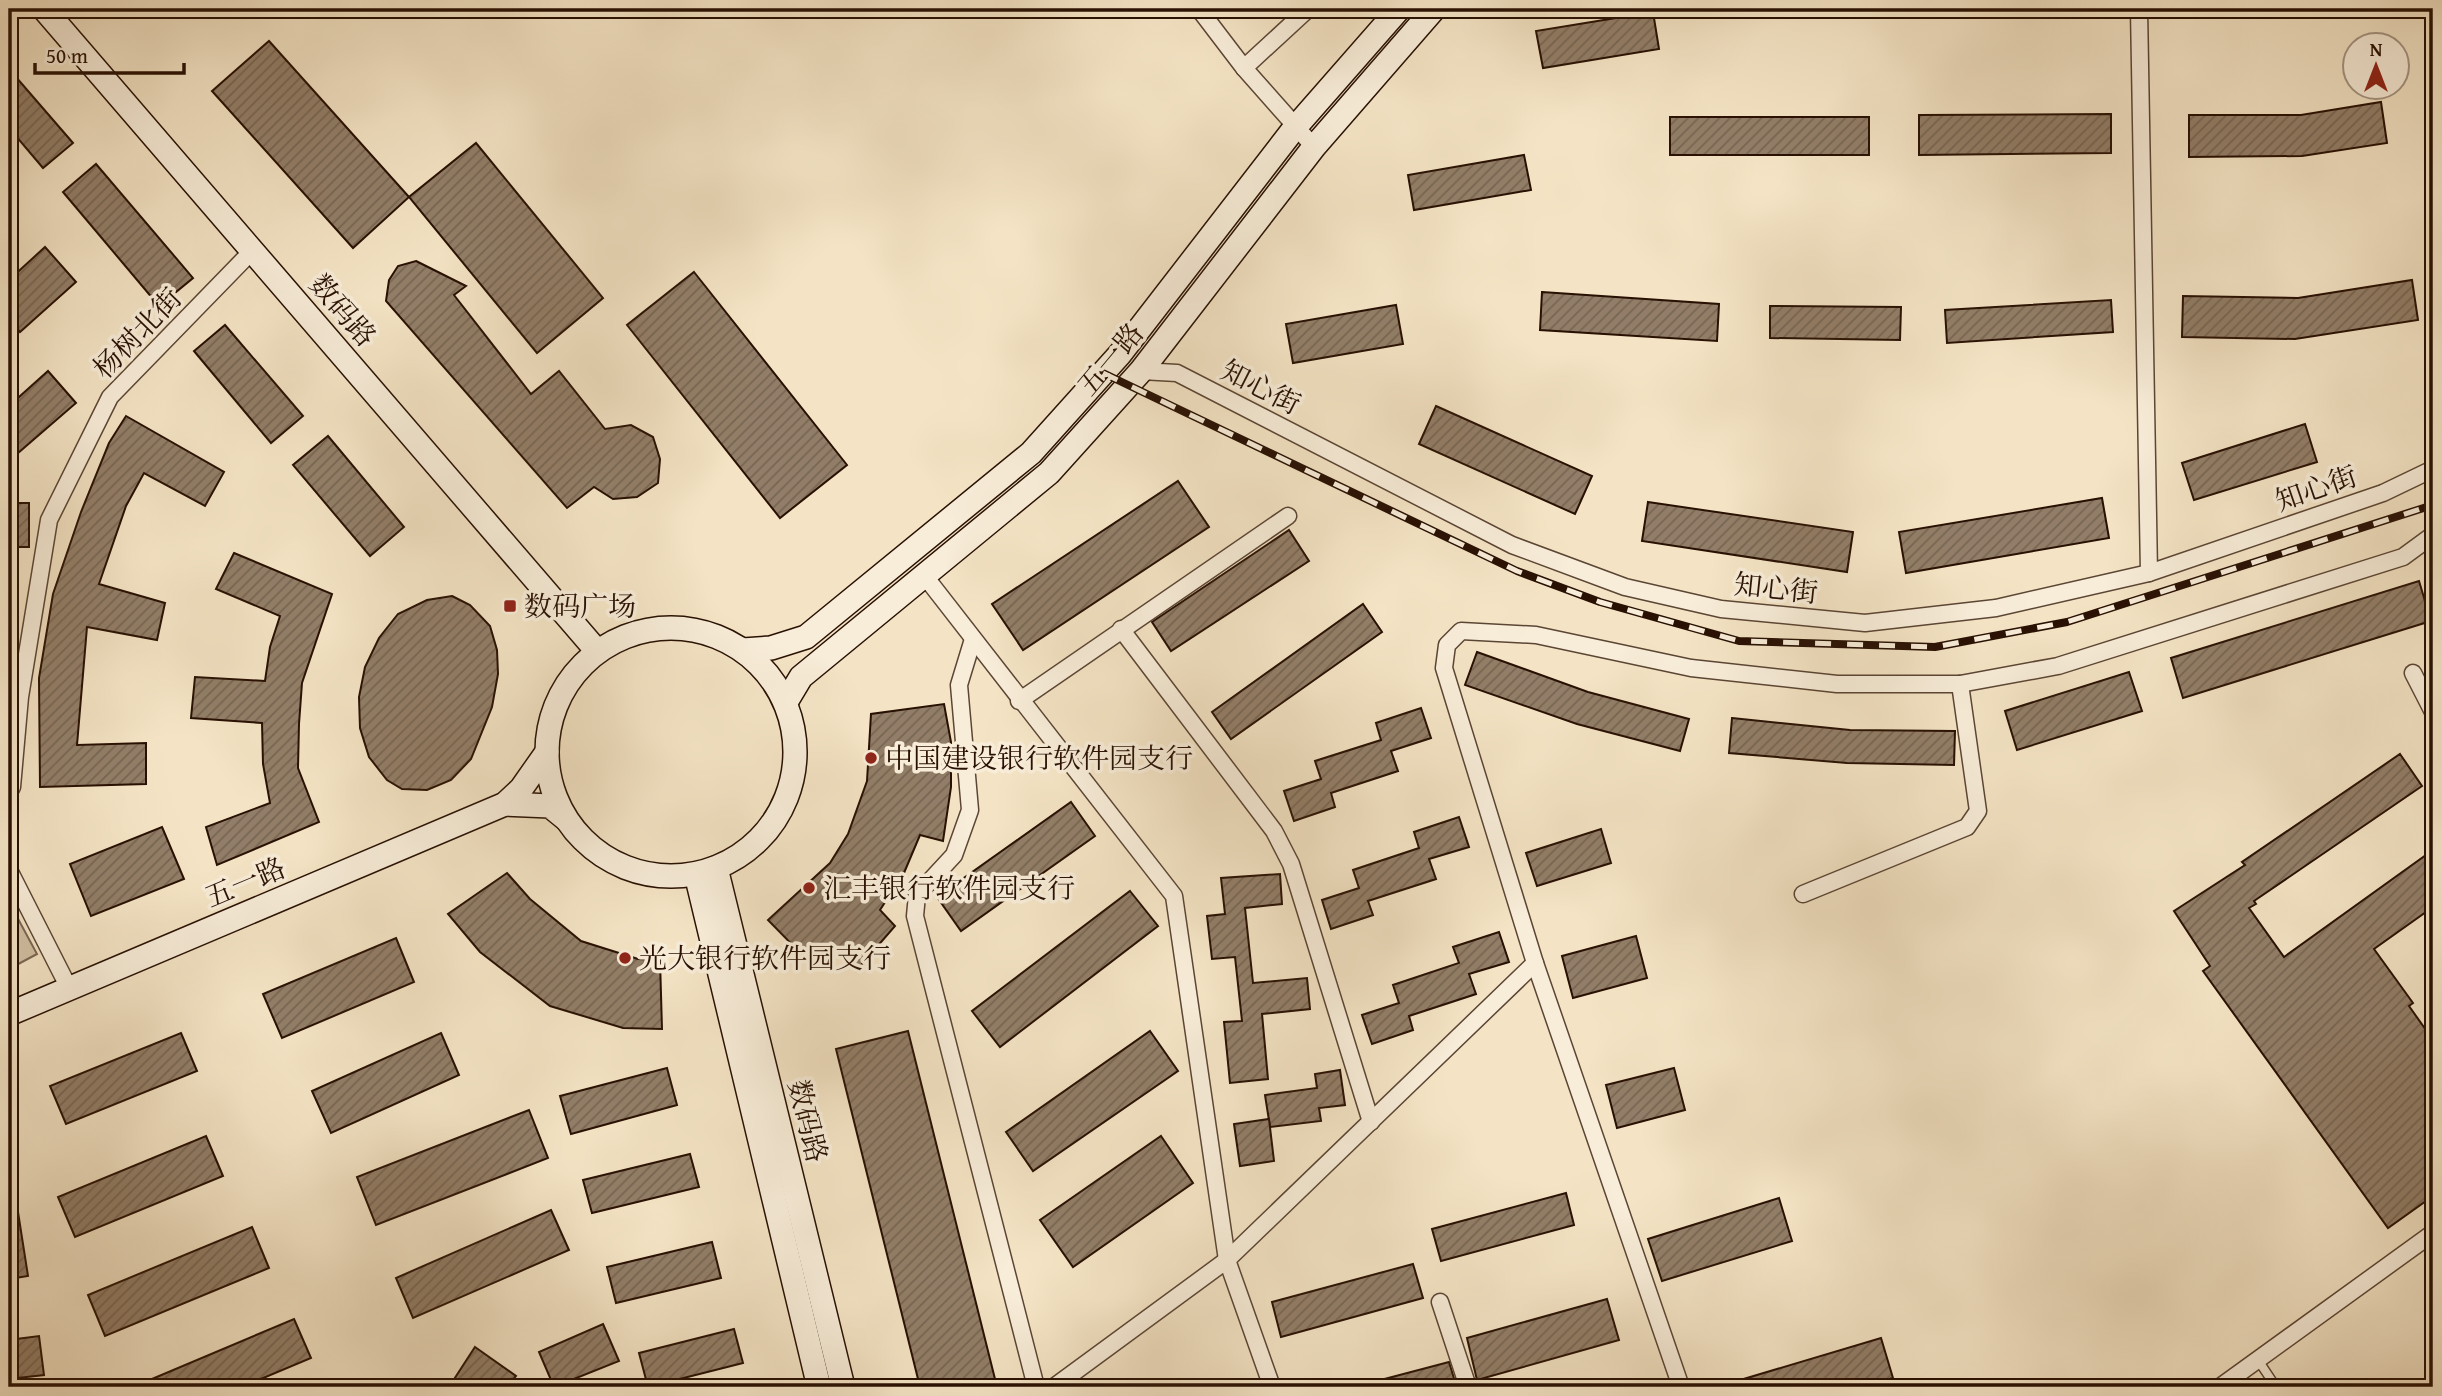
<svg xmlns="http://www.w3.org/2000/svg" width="2442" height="1396" font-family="'Gentium Book Plus','Noto Serif SC',serif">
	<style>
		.pitch { fill: #d1c0a4; stroke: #7c6854; stroke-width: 2 }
		.building { fill: url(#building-hatch); stroke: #281003; stroke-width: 2 }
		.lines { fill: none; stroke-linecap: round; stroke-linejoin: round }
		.service-casing { stroke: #5b4534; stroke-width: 11 }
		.minor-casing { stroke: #5b4534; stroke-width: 19 }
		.secondary-casing { stroke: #281003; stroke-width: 26 }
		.service { stroke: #f8edd9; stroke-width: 8 }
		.minor { stroke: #f8edd9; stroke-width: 16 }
		.secondary { stroke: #f8edd9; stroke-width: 23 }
		.rail-casing { stroke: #281003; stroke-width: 8 }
		.rail { stroke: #f8edd9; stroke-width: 5; stroke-dasharray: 16; stroke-linecap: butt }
		.poi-dot { fill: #8f2418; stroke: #f8edd9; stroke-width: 2.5 }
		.labels { text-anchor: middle; stroke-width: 7; stroke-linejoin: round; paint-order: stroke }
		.street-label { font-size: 28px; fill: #281003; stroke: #f8edd9 }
		.poi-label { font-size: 28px; fill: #281003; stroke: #f8edd9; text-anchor: start }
	</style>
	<defs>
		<pattern id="building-hatch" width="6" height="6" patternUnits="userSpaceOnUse" patternTransform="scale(1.75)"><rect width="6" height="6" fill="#927e68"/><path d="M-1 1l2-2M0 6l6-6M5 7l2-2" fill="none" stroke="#776653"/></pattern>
	</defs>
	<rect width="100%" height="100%" fill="#f4e4c5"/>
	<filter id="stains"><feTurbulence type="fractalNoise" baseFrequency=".00286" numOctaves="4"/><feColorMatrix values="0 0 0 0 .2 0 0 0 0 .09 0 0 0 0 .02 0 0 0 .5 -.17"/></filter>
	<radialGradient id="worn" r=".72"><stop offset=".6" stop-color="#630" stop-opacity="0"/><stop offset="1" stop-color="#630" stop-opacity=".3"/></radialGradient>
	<path class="pitch" d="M9,902L37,954L9,969Z"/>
	<g class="building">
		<path d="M1653,12L1659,49L1543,68L1536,31Z"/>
		<path d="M269,41L409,197L353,248L212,91Z"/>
		<path d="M9,69L73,143L43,168L9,128Z"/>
		<path d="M2381,102L2387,143L2302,156L2189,157V115H2301Z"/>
		<path d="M2111,114V153L1919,155V115Z"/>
		<rect x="1670" y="117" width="199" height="38"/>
		<path d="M476,143L603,298L537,353L409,197Z"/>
		<path d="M1524,155L1531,190L1414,210L1408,175Z"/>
		<path d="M96,164L193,278L159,306L63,192Z"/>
		<path d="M45,247L76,282L20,332L9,319V280Z"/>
		<path d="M416,261L466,286L454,295L531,394L559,371L605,429L631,425L653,437L660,459L658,483L637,497L613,499L594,487L567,508L386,301L389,280L398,266Z"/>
		<path d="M694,272L847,465L780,518L627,325Z"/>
		<path d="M2412,280L2418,320L2295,339L2182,337L2183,296L2298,298Z"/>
		<path d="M1542,292L1719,304L1717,341L1540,330Z"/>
		<path d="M2111,300L2113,332L1947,343L1945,310Z"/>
		<path d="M1396,305L1403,344L1293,363L1286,324Z"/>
		<path d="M1770,306L1901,307L1900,340L1770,338Z"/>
		<path d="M225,325L303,416L271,443L194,351Z"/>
		<path d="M48,371L76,403L18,453L9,442V406Z"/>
		<path d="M1436,406L1592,476L1575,514L1419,444Z"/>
		<path d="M126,416L224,472L205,506L144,473L126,506L99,584L165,603L157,640L87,627L77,745L146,743V784L40,787L39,678L53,594L81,512L109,443Z"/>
		<path d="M2305,424L2317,462L2194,500L2182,463Z"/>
		<path d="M328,436L404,527L370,556L293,465Z"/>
		<path d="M1178,481L1209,527L1023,650L992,604Z"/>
		<path d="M2102,498L2109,538L1906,573L1899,532Z"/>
		<path d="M1648,502L1853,532L1847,572L1642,541Z"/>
		<rect x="9" y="503" width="20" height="44"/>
		<path d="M1289,530L1309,561L1171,651L1152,622Z"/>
		<path d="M234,553L332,594L302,683L299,724L298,768L319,822L217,865L206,827L270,803L263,764L262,723L191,718L195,677L265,681L270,647L280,616L216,589Z"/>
		<path d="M2419,581L2431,621L2183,698L2171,658Z"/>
		<path d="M452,596L470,605L490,626L497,650L498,674L492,707L471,759L451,780L427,790L402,789L387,780L369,757L360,728L359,697L365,667L379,638L398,614L427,600Z"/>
		<path d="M1363,604L1382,632L1231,739L1212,712Z"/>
		<path d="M1477,652L1588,692L1689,719L1680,751L1577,724L1465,685Z"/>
		<path d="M2129,672L2142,711L2017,750L2005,711Z"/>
		<path d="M944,704L951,742V787L943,841L920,835L904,873L880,910L895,926L856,971L832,946L810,963L768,920L830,863L848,834L867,781L871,714Z"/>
		<path d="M1421,708L1431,738L1391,751L1398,771L1331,793L1335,807L1294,821L1284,791L1321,779L1315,761L1381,740L1376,723Z"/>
		<path d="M1732,718L1850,730L1955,731L1954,765L1847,763L1729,753Z"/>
		<path d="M2400,754L2422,786L2254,901L2256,904L2249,908L2284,957L2433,850V907L2374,949L2413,1003L2409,1006L2433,1040V1196L2388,1228L2203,971L2210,966L2174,911L2245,865L2242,862Z"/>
		<path d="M1071,802L1095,836L961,931L937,897Z"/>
		<path d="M1459,817L1469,847L1429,859L1436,879L1368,901L1373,915L1331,929L1322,900L1359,888L1353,870L1419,848L1414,832Z"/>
		<path d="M162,827L184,879L91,916L70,864Z"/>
		<path d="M1601,829L1611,863L1537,886L1526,853Z"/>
		<path d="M507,873L530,899L581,941L638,959L660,960L662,1029L623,1028L550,1006L480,952L448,914Z"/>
		<path d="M1280,874L1282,904L1245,908L1253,983L1307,978L1310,1009L1262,1014L1268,1079L1230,1083L1224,1022L1242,1021L1235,957L1212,959L1207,916L1225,914L1221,878Z"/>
		<path d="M1130,891L1158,926L1000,1047L972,1011Z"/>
		<path d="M1499,932L1509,962L1469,974L1476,994L1409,1016L1413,1030L1372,1044L1362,1015L1399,1003L1393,985L1459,963L1453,947Z"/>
		<path d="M1636,936L1647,978L1573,998L1562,956Z"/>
		<path d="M396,938L414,982L282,1038L263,994Z"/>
		<path d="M908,1031L997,1387H920L836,1049Z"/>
		<path d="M1150,1031L1178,1071L1033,1171L1006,1132Z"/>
		<path d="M181,1033L197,1071L66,1124L50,1086Z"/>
		<path d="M441,1033L459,1075L331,1133L312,1091Z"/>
		<path d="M667,1068L677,1105L571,1134L560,1096Z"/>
		<path d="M1674,1068L1685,1110L1617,1128L1606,1085Z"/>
		<path d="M1340,1070L1345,1105L1319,1108L1321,1121L1270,1127L1265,1095L1317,1088L1315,1074Z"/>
		<path d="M529,1110L548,1158L376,1225L357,1177Z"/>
		<path d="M1269,1119L1274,1161L1240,1166L1234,1124Z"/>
		<path d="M206,1136L223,1176L75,1237L58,1197Z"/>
		<path d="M1161,1136L1193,1183L1073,1267L1040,1220Z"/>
		<path d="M690,1154L699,1187L592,1213L583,1180Z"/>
		<path d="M1566,1193L1574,1225L1441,1261L1432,1229Z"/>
		<path d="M1779,1198L1792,1241L1662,1281L1648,1239Z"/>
		<path d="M551,1210L569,1250L413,1318L396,1278Z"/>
		<path d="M18,1212L28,1276L9,1279V1213Z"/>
		<path d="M252,1227L269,1268L105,1336L88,1295Z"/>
		<path d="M712,1242L721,1278L616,1303L607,1267Z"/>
		<path d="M1413,1264L1423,1298L1281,1337L1272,1302Z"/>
		<path d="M1607,1299L1619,1340L1477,1380L1467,1338Z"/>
		<path d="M294,1319L311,1358L242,1387H133Z"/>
		<path d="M603,1324L619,1361L554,1387L539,1352Z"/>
		<path d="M734,1329L743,1363L648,1387L639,1353Z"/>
		<path d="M39,1336L44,1375L9,1379V1340Z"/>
		<path d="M1881,1338L1893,1378L1862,1387H1730V1383Z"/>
		<path d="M475,1347L516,1376L507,1387H449Z"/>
		<path d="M1449,1362L1456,1385L1374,1387L1373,1382Z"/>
	</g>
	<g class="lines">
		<defs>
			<g id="service">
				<path d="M569,9H572"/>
				<path d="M2258,1360L2276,1387"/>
			</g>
			<g id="minor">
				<path d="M1199,9L1244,68L1314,147"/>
				<path d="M2139,9L2149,573"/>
				<path d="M1244,68L1308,9"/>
				<path d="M1141,371L1177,373L1512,545L1625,587L1721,609L1865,623L1996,608L2149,573L2383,493L2433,469"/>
				<path d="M924,575L1174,896L1227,1260L1272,1387"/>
				<path d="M1121,629L1274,831L1291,864L1371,1122"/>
				<path d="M973,639L959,685L970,810L954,855L917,895L915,916L1036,1387"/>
				<path d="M2413,673L2433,712"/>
				<path d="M1019,701L1288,516"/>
				<path d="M9,791L12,787L20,697L49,520L110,397L253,250"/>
				<path d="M9,870L70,990"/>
				<path d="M1803,894L1967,827L1978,811L1960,684"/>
				<path d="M1440,1302L1468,1387"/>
				<path d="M1054,1387L1227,1260L1535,963"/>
				<path d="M1681,1387L1535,963L1444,668L1447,645L1461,631L1536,635L1691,668L1837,684H1960L2058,666L2403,557L2433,535"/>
				<path d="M2220,1387L2433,1233"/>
			</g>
			<g id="secondary">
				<path d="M44,9L597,651"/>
				<circle cx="671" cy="752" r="124"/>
				<path d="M743,650L771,648L806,637L1031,453L1120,354L1293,130L1399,9"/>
				<path d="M786,702L801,677L1049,473L1141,371L1314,147L1434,9"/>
				<path d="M505,804L550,806L566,819"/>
				<path d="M716,868L843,1387"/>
				<path d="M696,874L819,1387"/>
				<path d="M9,1014L505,804L521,789L547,752"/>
			</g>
		</defs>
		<use href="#service" class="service-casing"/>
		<use href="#minor" class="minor-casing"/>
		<use href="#secondary" class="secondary-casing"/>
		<use href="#service" class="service"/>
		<use href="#minor" class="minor"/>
		<use href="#secondary" class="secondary"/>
		<defs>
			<path id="rail" d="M1103,373L1517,571L1600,602L1739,641L1935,647L2067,622L2433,505"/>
		</defs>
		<use href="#rail" class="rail-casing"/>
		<use href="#rail" class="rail"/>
	</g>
	<g class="poi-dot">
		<rect x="503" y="599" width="14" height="14" rx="3.5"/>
		<circle cx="871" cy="758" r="7"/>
		<circle cx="809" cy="888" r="7"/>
		<circle cx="625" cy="958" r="7"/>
	</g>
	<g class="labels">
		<g class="street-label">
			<text transform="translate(343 310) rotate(49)" y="10">数码路</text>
			<text transform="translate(137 333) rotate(-46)" y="10">杨树北街</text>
			<text transform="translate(1110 359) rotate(-50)" y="10">五一路</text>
			<text transform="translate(1261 387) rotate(27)" y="10">知心街</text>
			<text transform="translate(2316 488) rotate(-19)" y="10">知心街</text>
			<text transform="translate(1776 588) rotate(6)" y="10">知心街</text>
			<text transform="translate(245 882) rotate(-23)" y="10">五一路</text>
			<text transform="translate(808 1121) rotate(76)" y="10">数码路</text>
		</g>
		<g class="poi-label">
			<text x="524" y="616">数码广场</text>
			<text x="885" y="768">中国建设银行软件园支行</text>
			<text x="823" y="898">汇丰银行软件园支行</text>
			<text x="639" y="968">光大银行软件园支行</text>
		</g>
	</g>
	<rect width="2442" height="1396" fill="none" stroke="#f4e4c5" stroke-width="35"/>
	<rect x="10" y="10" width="2421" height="1375" fill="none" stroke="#281003" stroke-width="3.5"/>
	<rect x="18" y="18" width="2407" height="1361" fill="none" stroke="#281003" stroke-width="2"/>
	<g transform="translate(2376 66)"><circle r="33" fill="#f8edd9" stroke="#a59583" stroke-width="2"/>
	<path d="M0-5L12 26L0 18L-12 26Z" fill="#8f2418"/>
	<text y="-10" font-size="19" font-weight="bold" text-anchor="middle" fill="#281003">N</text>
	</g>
	<path d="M35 63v10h149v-10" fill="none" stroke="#281003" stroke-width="3.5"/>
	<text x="46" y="63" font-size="21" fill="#281003" stroke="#f8edd9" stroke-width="5" paint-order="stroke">50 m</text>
	<rect width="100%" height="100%" filter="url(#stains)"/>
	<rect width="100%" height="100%" fill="url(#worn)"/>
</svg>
